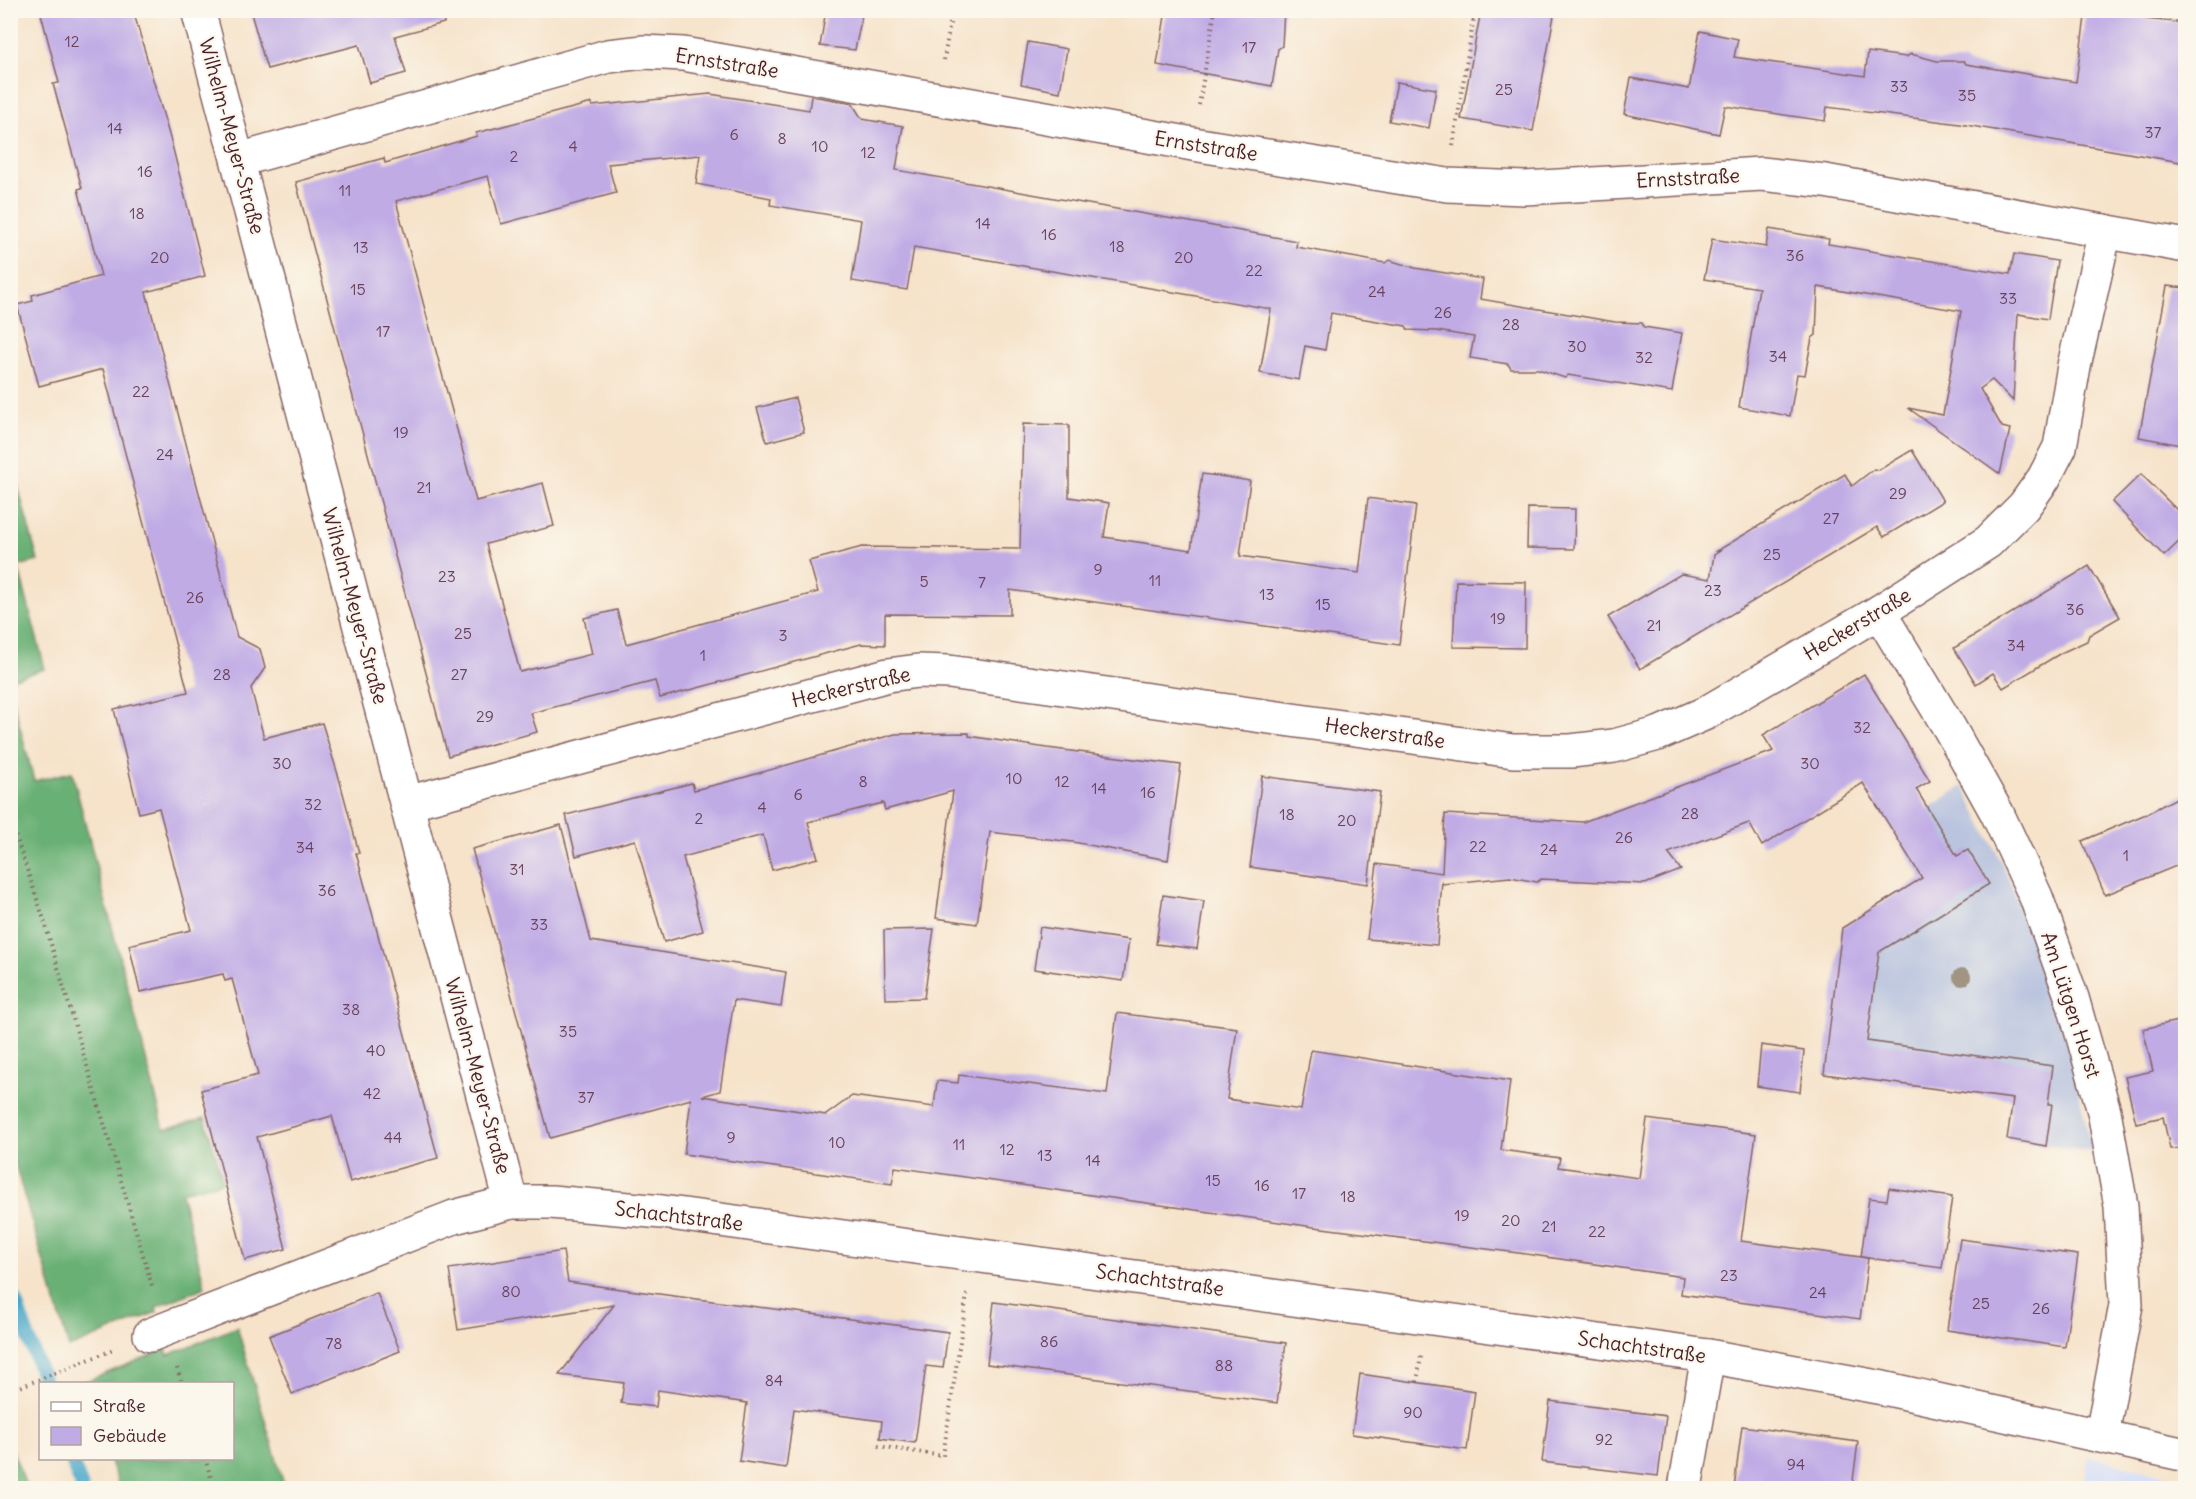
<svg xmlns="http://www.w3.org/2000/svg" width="2196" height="1499" font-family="Delius,sans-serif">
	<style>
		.built { fill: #d0daf9 }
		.industrial { fill: #bac4de }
		.forest { fill: #69b074; stroke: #5a6850; stroke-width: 1.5 }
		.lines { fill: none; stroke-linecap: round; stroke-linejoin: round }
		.stream { stroke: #4aa7c9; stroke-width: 14 }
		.building { fill: #c0abe5 }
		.minor-casing { stroke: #866463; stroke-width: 36 }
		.path { stroke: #866463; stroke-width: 4; stroke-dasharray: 1.5 4.5; stroke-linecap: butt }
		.minor { stroke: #fff; stroke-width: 33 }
		.tree { fill: #a19482 }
		.labels { text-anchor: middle; stroke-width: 4.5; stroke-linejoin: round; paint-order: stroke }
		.number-label { font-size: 16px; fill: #68425a }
		.street-label { font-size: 20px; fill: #4a1f2b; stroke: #fbf7ec }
	</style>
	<rect width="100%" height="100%" fill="#fbf7ec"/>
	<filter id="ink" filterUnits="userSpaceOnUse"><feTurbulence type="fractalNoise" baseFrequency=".0167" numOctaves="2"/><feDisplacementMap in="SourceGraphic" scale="12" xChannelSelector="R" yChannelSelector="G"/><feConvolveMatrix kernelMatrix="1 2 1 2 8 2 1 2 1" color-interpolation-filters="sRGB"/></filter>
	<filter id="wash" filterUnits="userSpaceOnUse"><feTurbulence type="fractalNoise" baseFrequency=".008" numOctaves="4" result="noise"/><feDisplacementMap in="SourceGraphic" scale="24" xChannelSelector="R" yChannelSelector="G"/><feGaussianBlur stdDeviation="1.35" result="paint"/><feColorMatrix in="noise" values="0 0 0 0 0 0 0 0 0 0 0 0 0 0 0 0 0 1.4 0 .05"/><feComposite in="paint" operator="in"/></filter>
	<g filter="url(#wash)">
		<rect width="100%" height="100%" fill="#f6e3ca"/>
		<path class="built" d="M2088,1456L2185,1481V1488H2084Z"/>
		<path class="industrial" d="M1963,786L2003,865L2049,982L2067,1039L2092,1152L2007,1139L2012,1098L1824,1074L1842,928L1922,878L1893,831Z"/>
		<g class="forest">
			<path d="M10,458L38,561L18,566L45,669L11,679Z"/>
			<path d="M10,689L34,781L72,772L164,1129L205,1118L223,1182L181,1192L205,1287L156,1307L157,1312L69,1348L11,1151Z"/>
			<path d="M237,1327L285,1488H120L109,1459L232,1458V1384L82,1383L166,1349L168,1355Z"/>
			<path d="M11,1447L27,1488H11Z"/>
		</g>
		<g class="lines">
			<g class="stream">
				<path d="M10,1286L45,1384"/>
				<path d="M71,1458L82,1488"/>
			</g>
		</g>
		<g id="blocks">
			<g class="building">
				<path d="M40,10H133L172,145L205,276L146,292L237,637L260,649L265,668L251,688L264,738L322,723L339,778L359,853H356L438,1158L350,1182L332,1116L257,1137L286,1249L245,1260L201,1090L258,1075L232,979L225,981L223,974L140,992L129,945L191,930L159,808L139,813L114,709L188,692L103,369L39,386L17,305L33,301L32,295L101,276L78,189L82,188L53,84L59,83Z"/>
				<path d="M250,10H442L444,23L395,36L406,73L370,83L359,45L267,69Z"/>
				<path d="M826,10H863L855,50L820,46Z"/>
				<path d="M1166,10H1284L1282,46L1278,49L1272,86L1157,65Z"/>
				<path d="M1481,10H1555L1533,131L1461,119Z"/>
				<path d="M2086,10H2146L2145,19L2186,23V163L1960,124L1827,107L1825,121L1725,106L1719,134L1624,114L1631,78L1689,89L1700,31L1738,39L1734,57L1865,76L1868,52L1906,57L1911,54L1937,61H1964L1966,64L2076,82Z"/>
				<path d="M1028,42L1067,49L1060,92L1021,84Z"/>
				<path d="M1397,82L1436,89L1429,128L1389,121Z"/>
				<path d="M710,94L809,110L811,96L852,103L862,119L903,126L896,170L1297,241L1296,247L1385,263L1389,260L1415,268L1483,279L1480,299L1615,322L1642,323L1644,327L1682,333L1672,392L1568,375L1565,378L1538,369H1511L1508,364L1470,358L1474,337L1437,331L1408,330L1406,326L1331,313L1325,350L1305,346L1299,380L1260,373L1271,309L914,247L907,290L852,281L861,220L770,205L771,198L696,184L700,155L608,164L616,193L501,224L488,176L396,201L476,501L543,483L554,526L486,544L520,672L592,654L584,618L617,610L626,644L818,592L809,561L862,547L1020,549L1023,424L1069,425V497L1109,503L1104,537L1191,550L1202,474L1226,477L1250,481L1240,556L1359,573L1368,498L1416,505L1399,645L1010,590V615L885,614V645L861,644L660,698L655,681L531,713L537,732L448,756L296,182L384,158L385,163L477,136L476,133L592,103V106Z"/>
				<path d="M1769,229L1829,239L1828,244L2010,274L2014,254L2057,261L2048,319L2018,314L2013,401L1992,380L1980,389L2002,427L2010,429L2000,474L1908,408L1943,415L1961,311L1818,287L1816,335L1812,338L1805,375L1797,374L1790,416L1739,407L1759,288L1704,279L1712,239L1766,247Z"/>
				<path d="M2167,286L2186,288V446L2139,437Z"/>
				<path d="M795,398L804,432L767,442L757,408Z"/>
				<path d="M1912,450L1943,501L1884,537L1877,527L1640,669L1608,617L1681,574L1710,579L1714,555L1720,551H1717L1845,474L1852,486L1874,469L1879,470Z"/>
				<path d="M2141,474L2186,519V535L2164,556L2112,502Z"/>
				<path d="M1528,508L1575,509L1574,549L1527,548Z"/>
				<path d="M2089,566L2120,617L2089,635L2087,641L2061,653L2003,688L1993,673L1976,684L1954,648Z"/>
				<path d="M1456,581L1526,582L1525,648L1453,647Z"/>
				<path d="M1864,674L1930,781L1916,789L1957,856L1968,850L1989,884L1879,952L1867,1041L2053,1066L2048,1104H2052L2046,1146L2007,1139L2013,1099L1824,1074L1842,928L1922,878L1863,783L1762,846L1749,823L1668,853L1681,870L1645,884L1541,879L1537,882L1510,877L1442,884V881L1437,945L1367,939L1377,864L1442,873L1445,814L1583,822L1773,751L1763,735Z"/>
				<path d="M969,733V736L1047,748L1181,765L1168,860L1073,842L990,832L977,924L936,918L953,791L885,810L883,803L808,822L818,858L772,870L763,835L683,857L703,931L664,942L635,840L576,856L566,815L692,783L694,790L735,780L895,734Z"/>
				<path d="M1262,776L1380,792L1368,884L1250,867Z"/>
				<path d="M2186,793V862L2105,895L2082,841L2146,814Z"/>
				<path d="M561,825L591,941L786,972L781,1007L734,1000L720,1091L702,1096L826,1115L852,1096L934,1107L937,1081L958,1083L959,1075L1107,1094L1117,1013L1237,1028L1227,1099L1301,1110L1311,1050L1510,1081L1501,1150L1560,1158L1558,1167L1639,1178L1647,1119L1756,1134L1741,1241L1868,1258L1860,1319L1681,1294L1683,1277L1526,1254L1314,1227L895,1167L892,1184L684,1154L691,1099L550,1138L472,849Z"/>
				<path d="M1163,895L1204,901L1197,949L1156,944Z"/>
				<path d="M1040,927L1129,940L1123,981L1034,969Z"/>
				<path d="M934,929L924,998L885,999L884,930Z"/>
				<path d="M2186,1019V1148L2170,1149L2163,1117L2136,1123L2125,1077L2153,1071L2143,1029Z"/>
				<path d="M1761,1045L1804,1051L1800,1092L1757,1086Z"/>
				<path d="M1889,1188L1952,1197L1942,1268L1861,1257L1869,1198L1887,1200Z"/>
				<path d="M1960,1239L2078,1255L2065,1347L1947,1330Z"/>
				<path d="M563,1251L568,1282L948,1332L943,1368L926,1366L915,1443L880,1438L882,1421L794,1409L786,1468L739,1461L747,1403L658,1390L656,1407L621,1403L624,1383L559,1375L614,1305L458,1330L449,1269Z"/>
				<path d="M377,1293L400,1351L292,1394L269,1336Z"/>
				<path d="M994,1302L1286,1343L1277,1403L987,1364Z"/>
				<path d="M1360,1374L1475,1391L1467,1450L1352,1434Z"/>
				<path d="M1550,1401L1666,1416L1658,1476L1542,1462Z"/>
				<path d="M1742,1426L1858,1442L1852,1488H1734Z"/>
			</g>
		</g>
	</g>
	<g filter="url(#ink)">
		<use href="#blocks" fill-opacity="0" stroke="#866463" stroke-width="1.5"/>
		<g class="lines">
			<defs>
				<g id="minor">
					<path d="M198,10L511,1202"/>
					<path d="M239,160L608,56L644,52L683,54L1193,144L1447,185L1525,188L1762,174L1825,181L2186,246"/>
					<path d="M1879,612L1950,729L1997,813L2036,897L2072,998L2104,1111L2121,1206L2126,1305L2102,1435"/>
					<path d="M407,803L888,675L918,671L949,672L1513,751H1571L1614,746L1658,734L1706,713L1879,612L1988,542L2024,506L2044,478L2060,447L2074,366L2105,231"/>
					<path d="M150,1335L454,1217L511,1202H551L662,1212L1708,1356L1883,1388L2186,1455"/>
					<path d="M1685,1488L1708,1356"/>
				</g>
			</defs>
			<use href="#minor" class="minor-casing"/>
			<g class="path">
				<path d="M944,60L952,10"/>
				<path d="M1199,105L1215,10"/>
				<path d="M1453,146L1475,10"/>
				<path d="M10,819L43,917L153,1289"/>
				<path d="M177,1368L182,1384"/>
				<path d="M1417,1382L1421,1356"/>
				<path d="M10,1391L113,1350"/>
				<path d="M878,1446L943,1456L967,1294"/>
				<path d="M205,1458L214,1488"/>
			</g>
			<use href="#minor" class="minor"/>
		</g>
		<circle class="tree" cx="1962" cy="977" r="9"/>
	</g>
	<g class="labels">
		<g class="number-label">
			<text x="72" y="47">12</text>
			<text x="1249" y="53">17</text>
			<text x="1899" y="92">33</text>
			<text x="1504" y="95">25</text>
			<text x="1967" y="101">35</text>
			<text x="115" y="134">14</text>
			<text x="2153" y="138">37</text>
			<text x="734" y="140">6</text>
			<text x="782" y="144">8</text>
			<text x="573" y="152">4</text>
			<text x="820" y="152">10</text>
			<text x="868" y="158">12</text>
			<text x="514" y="162">2</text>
			<text x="145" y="177">16</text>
			<text x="345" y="196">11</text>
			<text x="137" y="219">18</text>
			<text x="983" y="229">14</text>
			<text x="1049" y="240">16</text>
			<text x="1117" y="252">18</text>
			<text x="361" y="253">13</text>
			<text x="1795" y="261">36</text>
			<text x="160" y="263">20</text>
			<text x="1184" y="263">20</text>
			<text x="1254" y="276">22</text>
			<text x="358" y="295">15</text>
			<text x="1377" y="297">24</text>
			<text x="2008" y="304">33</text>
			<text x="1443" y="318">26</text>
			<text x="1511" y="330">28</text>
			<text x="383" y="337">17</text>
			<text x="1577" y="352">30</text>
			<text x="1778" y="362">34</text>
			<text x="1644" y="363">32</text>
			<text x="141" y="397">22</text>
			<text x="401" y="438">19</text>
			<text x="165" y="460">24</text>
			<text x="424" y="493">21</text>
			<text x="1898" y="499">29</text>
			<text x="1831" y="524">27</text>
			<text x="1772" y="560">25</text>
			<text x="1098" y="575">9</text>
			<text x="447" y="582">23</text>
			<text x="1155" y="586">11</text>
			<text x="924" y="587">5</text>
			<text x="982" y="588">7</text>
			<text x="1713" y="596">23</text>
			<text x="1267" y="600">13</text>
			<text x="195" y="603">26</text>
			<text x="1323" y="610">15</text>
			<text x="2075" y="615">36</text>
			<text x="1498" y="624">19</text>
			<text x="1654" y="631">21</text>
			<text x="463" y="639">25</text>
			<text x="783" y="641">3</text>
			<text x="2016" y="651">34</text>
			<text x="703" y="661">1</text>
			<text x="222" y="680">28</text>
			<text x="459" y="680">27</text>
			<text x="485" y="722">29</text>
			<text x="1862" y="733">32</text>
			<text x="282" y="769">30</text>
			<text x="1810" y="769">30</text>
			<text x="1014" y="784">10</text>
			<text x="863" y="787">8</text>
			<text x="1062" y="787">12</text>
			<text x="1099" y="794">14</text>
			<text x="1148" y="798">16</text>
			<text x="798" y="800">6</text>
			<text x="313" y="810">32</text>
			<text x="762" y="813">4</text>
			<text x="1690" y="819">28</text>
			<text x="1287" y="820">18</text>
			<text x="699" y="824">2</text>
			<text x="1347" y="826">20</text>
			<text x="1624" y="843">26</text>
			<text x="1478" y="852">22</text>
			<text x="305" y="853">34</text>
			<text x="1549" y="855">24</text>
			<text x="2126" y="861">1</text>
			<text x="517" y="875">31</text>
			<text x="327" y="896">36</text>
			<text x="539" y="930">33</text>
			<text x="351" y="1015">38</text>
			<text x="568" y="1037">35</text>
			<text x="376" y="1056">40</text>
			<text x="372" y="1099">42</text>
			<text x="586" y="1103">37</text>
			<text x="393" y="1143">44</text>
			<text x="731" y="1143">9</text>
			<text x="837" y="1148">10</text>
			<text x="959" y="1150">11</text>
			<text x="1007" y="1155">12</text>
			<text x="1045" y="1161">13</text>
			<text x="1093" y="1166">14</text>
			<text x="1213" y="1186">15</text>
			<text x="1262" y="1191">16</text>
			<text x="1299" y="1199">17</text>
			<text x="1348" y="1202">18</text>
			<text x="1462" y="1221">19</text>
			<text x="1511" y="1226">20</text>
			<text x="1549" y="1232">21</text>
			<text x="1597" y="1237">22</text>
			<text x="1729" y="1281">23</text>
			<text x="511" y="1297">80</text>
			<text x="1818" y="1298">24</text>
			<text x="1981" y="1309">25</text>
			<text x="2041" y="1314">26</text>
			<text x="1049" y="1347">86</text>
			<text x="334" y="1349">78</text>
			<text x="1224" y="1371">88</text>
			<text x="774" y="1386">84</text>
			<text x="1413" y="1418">90</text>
			<text x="1604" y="1445">92</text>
			<text x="1796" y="1470">94</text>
		</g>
		<g class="street-label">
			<text transform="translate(727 63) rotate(9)" y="7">Ernststraße</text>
			<text transform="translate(232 136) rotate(75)" y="7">Wilhelm-Meyer-Straße</text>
			<text transform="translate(1206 146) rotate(9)" y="7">Ernststraße</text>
			<text transform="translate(1688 178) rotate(-3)" y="7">Ernststraße</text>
			<text transform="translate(355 606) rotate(75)" y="7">Wilhelm-Meyer-Straße</text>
			<text transform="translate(1857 624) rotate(-31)" y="7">Heckerstraße</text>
			<text transform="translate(851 687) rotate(-13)" y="7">Heckerstraße</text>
			<text transform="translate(1385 733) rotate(8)" y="7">Heckerstraße</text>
			<text transform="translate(2071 1005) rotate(72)" y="7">Am Lütgen Horst</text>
			<text transform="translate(478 1076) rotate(75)" y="7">Wilhelm-Meyer-Straße</text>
			<text transform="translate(679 1216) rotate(7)" y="7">Schachtstraße</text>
			<text transform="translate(1160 1280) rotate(8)" y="7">Schachtstraße</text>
			<text transform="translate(1642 1347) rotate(8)" y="7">Schachtstraße</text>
		</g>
	</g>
	<rect width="2196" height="1499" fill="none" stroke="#fbf7ec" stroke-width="36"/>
	<rect x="39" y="1382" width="195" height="78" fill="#fbf7ec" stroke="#b4a19f" stroke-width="1.5"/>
	<rect x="51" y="1402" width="30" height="9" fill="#ffffff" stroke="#b4a19f" stroke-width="1.5"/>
	<text x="93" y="1412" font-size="18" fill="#4a1f2b">Straße</text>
	<rect x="51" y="1427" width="30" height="18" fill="#c0abe5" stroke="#b4a19f" stroke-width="1.5"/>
	<text x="93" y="1442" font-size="18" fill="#4a1f2b">Gebäude</text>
</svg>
